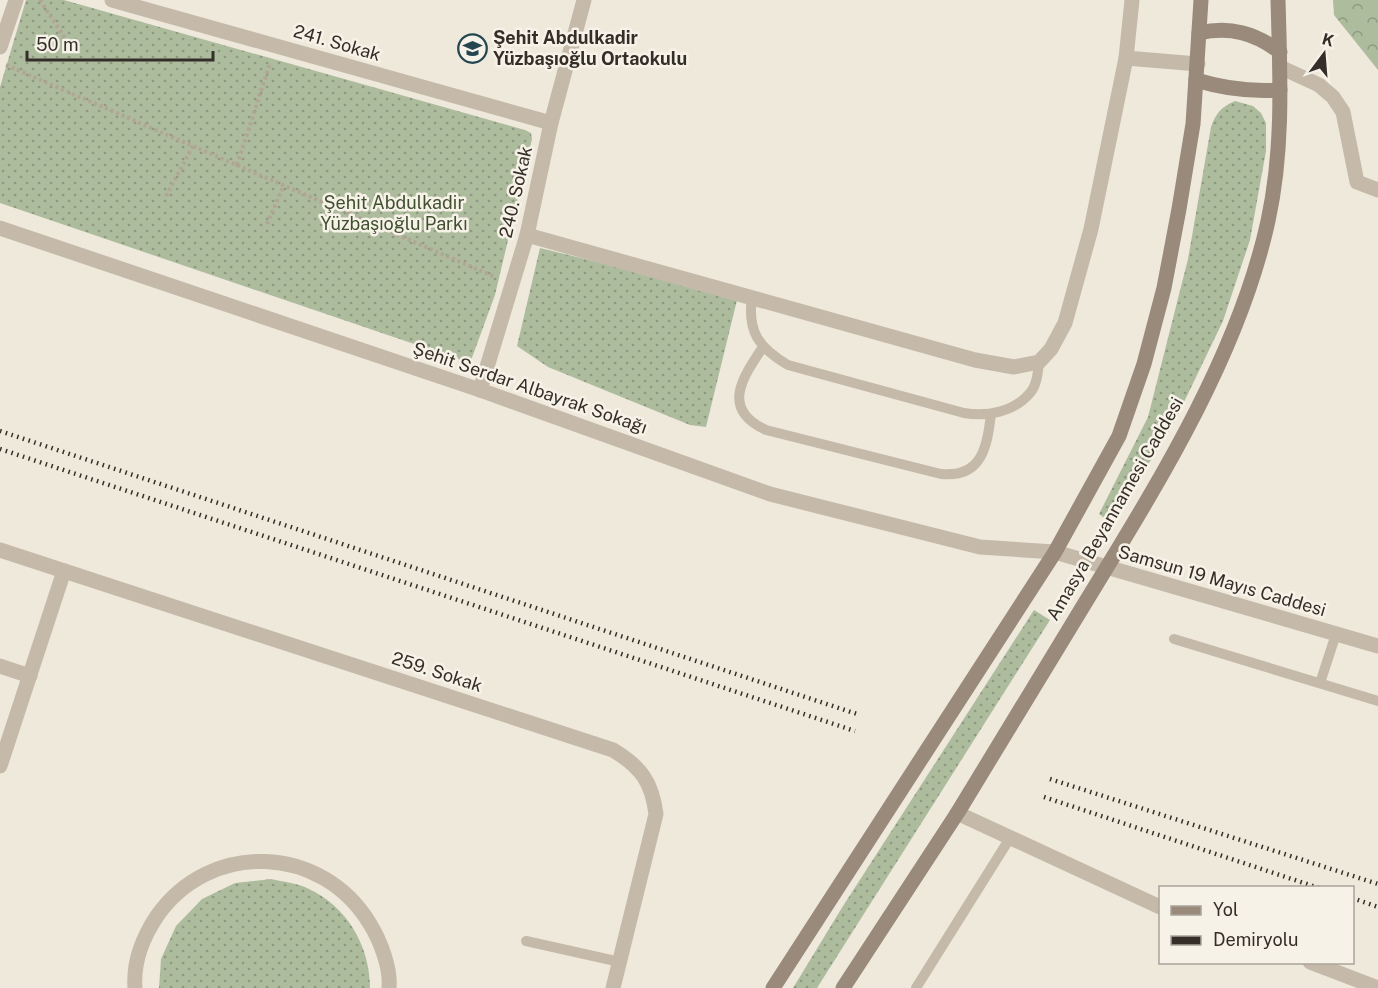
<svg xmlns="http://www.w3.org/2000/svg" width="1378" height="988" font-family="'Public Sans',sans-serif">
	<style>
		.grass { fill: url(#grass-dots) }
		.forest { fill: url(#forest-crowns) }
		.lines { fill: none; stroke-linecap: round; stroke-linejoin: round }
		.path { stroke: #b1a594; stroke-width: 4; stroke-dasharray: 3 3; stroke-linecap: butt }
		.service { stroke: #c5baaa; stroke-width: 10 }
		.minor { stroke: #c5baaa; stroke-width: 15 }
		.tertiary { stroke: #c5baaa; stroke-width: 15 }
		.secondary { stroke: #998a7b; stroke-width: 15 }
		.rail { stroke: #342e28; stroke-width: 4.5; stroke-dasharray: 1.5 4.5; stroke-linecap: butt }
		.labels { text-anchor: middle; stroke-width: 5; stroke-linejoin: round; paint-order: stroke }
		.poi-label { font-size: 18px; font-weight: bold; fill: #342e28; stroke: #f7f2e8; text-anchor: start }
		.street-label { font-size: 18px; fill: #342e28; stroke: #f7f2e8 }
		.park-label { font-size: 18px; fill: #3f4f2f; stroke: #f7f2e8 }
	</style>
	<defs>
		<pattern id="grass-dots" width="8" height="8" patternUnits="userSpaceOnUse" patternTransform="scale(1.5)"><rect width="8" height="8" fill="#aebc9e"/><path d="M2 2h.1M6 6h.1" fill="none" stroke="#8e9981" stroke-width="1.8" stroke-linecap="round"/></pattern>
		<pattern id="forest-crowns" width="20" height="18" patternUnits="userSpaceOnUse" patternTransform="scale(1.5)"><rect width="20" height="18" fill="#aebc9e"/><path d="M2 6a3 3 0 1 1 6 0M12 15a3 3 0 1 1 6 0" fill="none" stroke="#8e9981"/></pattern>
	</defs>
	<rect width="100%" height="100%" fill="#efe9dc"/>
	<g class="grass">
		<path d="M26,0H64L525,130L531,133L532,139L495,295L470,363L0,203V87Z"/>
		<path d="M1235,101L1253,106L1261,113L1266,123V151L1250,240L1223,321L1173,425L1111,523L1099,514L1148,417L1188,259L1211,127C1216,113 1221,107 1235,101Z"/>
		<path d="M540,248L738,296L706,427L690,425L548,367L517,346Z"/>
		<path d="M1034,610L1050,620L817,988H793L843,906Z"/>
		<path d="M271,879C283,882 297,883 307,888C347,906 370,946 370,988H159L161,959L176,926L202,899L235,883Z"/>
	</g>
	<path class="forest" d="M1333,0H1378V70L1334,15Z"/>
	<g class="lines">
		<g class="path">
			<path d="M40,0L66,40"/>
			<path d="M6,65L495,277"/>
			<path d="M237,165L270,63"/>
			<path d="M166,196L193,146"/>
			<path d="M267,224L284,185"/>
		</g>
		<g class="service">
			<path d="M752,297C747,332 759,348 788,365L964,413C987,417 1014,412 1030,393C1037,385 1038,372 1039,362"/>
			<path d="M763,347C743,377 720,409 766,430L941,474C982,478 987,447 991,414"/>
			<path d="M1174,639L1378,701"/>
			<path d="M1320,683L1336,634"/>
			<path d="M526,941L620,962"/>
			<path d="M916,988L1010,838"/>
		</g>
		<g class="minor">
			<path d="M112,0L551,123"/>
			<path d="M0,47L16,0"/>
			<path d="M1126,58L1198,64"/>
			<path d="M1280,67L1319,85L1333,97L1343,112L1357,182L1378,190"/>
			<path d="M0,228L480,390L770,494L980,547L1055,552"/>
			<path d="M527,235L975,360L1014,367L1039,362L1051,349L1065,323L1091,229L1126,58L1132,0"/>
			<path d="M480,390L527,235L551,123L584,0"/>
			<path d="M0,550L613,750C641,767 652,782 656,814L613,988"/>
			<path d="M0,666L30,676"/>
			<path d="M0,766L64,571"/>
			<path d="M957,813L1160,907"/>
			<path d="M1310,962L1378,988"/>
			<path d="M135,988C133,962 143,937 157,916C210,840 322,844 370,924C380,940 391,968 389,988"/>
		</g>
		<path class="tertiary" d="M1055,552L1378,646"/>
		<g class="secondary">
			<path d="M1199,33C1230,26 1255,33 1280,52"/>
			<path d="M1196,80C1225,89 1250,92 1280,90"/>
			<path d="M773,988L1055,552L1119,436L1144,364L1164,288L1179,209L1193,124L1201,0"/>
			<path d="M843,988C881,929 920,871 958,812C1000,744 1040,676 1082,608C1154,490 1238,358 1268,221C1284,148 1280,74 1278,0"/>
		</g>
		<g class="rail">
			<path d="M0,431L860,715"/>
			<path d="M0,449L855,731"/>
			<path d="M1050,779L1378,884"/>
			<path d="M1044,797L1319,888"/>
			<path d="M1352,898L1378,907"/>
		</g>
	</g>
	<defs>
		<symbol id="school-ring" viewBox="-11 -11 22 22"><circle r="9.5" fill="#f7f2e8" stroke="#234650" stroke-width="1.5"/><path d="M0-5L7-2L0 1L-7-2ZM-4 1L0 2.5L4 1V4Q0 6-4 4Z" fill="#234650"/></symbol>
	</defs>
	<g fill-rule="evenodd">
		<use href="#school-ring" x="456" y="32" width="33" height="33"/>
	</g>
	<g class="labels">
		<g class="poi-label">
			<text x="493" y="44">Şehit Abdulkadir<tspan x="493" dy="21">Yüzbaşıoğlu Ortaokulu</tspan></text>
		</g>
		<g class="street-label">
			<text transform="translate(337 43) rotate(16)" y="6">241. Sokak</text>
			<text transform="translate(516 192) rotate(-77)" y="6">240. Sokak</text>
			<text transform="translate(530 388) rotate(19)" y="6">Şehit Serdar Albayrak Sokağı</text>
			<text transform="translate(1115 509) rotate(-60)" y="6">Amasya Beyannamesi Caddesi</text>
			<text transform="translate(1222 581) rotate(16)" y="6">Samsun 19 Mayıs Caddesi</text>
			<text transform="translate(437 672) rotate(18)" y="6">259. Sokak</text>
		</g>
		<g class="park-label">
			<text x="394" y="209">Şehit Abdulkadir<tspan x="394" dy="21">Yüzbaşıoğlu Parkı</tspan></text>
		</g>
	</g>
	<rect x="1159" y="886" width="195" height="78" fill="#f7f2e8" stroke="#a9a49b" stroke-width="1.5"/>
	<rect x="1171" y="906" width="30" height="9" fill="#998a7b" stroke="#a9a49b" stroke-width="1.5"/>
	<text x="1213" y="916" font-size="18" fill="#342e28">Yol</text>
	<rect x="1171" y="936" width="30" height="9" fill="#342e28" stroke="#a9a49b" stroke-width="1.5"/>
	<text x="1213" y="946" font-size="18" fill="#342e28">Demiryolu</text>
	<g transform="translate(1324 54) rotate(16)" stroke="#f7f2e8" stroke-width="4.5" paint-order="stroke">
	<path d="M0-4.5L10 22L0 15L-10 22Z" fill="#342e28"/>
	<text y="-9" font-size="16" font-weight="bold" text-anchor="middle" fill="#342e28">K</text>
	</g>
	<path d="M27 51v9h186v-9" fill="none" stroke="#342e28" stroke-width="3"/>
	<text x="36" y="51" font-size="18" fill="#342e28" stroke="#f7f2e8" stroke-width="4.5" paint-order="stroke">50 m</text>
</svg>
